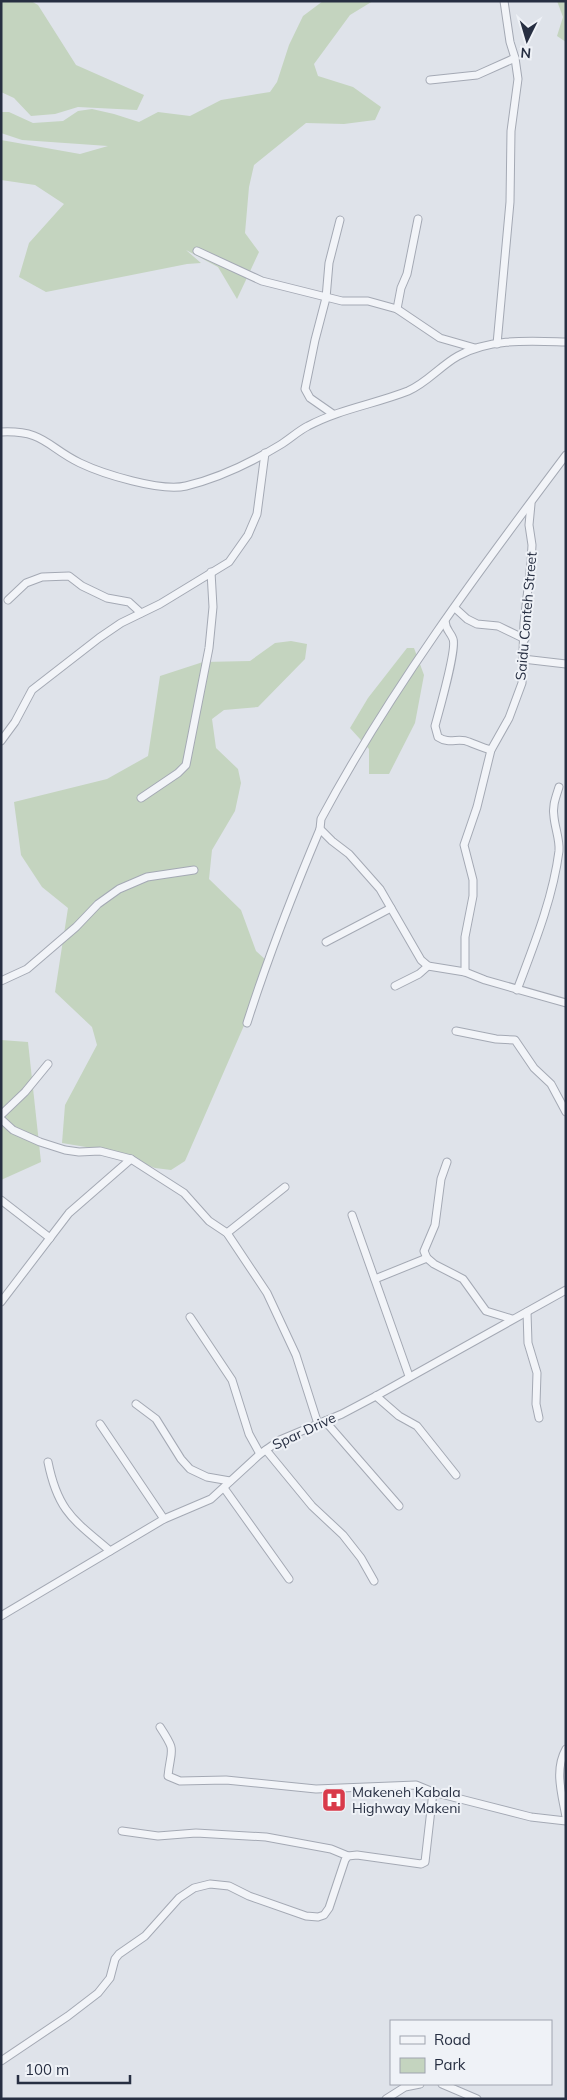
<svg xmlns="http://www.w3.org/2000/svg" width="567" height="2100" font-family="Mulish,sans-serif">
	<style>
		.green { fill: #c4d4bf }
		.lines { fill: none; stroke-linecap: round; stroke-linejoin: round }
		.street-casing { stroke: #a4a9b4; stroke-width: 9 }
		.street { stroke: #f2f4f8; stroke-width: 7 }
		.labels { text-anchor: middle; stroke-width: 4; stroke-linejoin: round; paint-order: stroke }
		.street-label { font-size: 14px; fill: #272f42; stroke: #eff2f7 }
		.poi-label { font-size: 14px; fill: #272f42; stroke: #eff2f7; text-anchor: start }
	</style>
	<rect width="100%" height="100%" fill="#dfe3ea"/>
	<g class="green">
		<path d="M1,1H31L38,5L76,65L144,95L137,110L78,107L55,114L31,116L14,98L1,92Z"/>
		<path d="M323,1H373L350,15L314,64L318,76L353,87L381,107L375,120L344,124L306,123L254,165L249,187L245,233L259,252L237,299L218,267L186,250L201,263L187,264L46,292L19,277L29,243L64,204L35,185L1,180V140L80,154L108,146L22,140L1,133V112H9L33,123L63,121L78,111L92,109L114,114L139,122L158,112L190,116L221,100L270,92L277,82L289,45L303,16Z"/>
		<path d="M557,1H566V42L557,36L563,17Z"/>
		<path d="M291,641L307,644L305,659L258,707L224,710L212,719L216,748L238,769L241,783L235,811L212,850L209,879L241,910L256,951L267,961L266,975L185,1161L171,1170L155,1168L110,1151L62,1143L65,1105L97,1045L92,1027L55,992L68,908L42,887L21,855L14,802L107,779L148,756L160,676L203,662L250,661L275,643Z"/>
		<path d="M407,648H414L424,675L415,723L389,774H369V749L350,728L368,698Z"/>
		<path d="M1,1040L28,1042L41,1162L1,1180Z"/>
	</g>
	<g class="lines">
		<defs>
			<g id="street">
				<path d="M430,80L477,75L515,58"/>
				<path d="M197,251L262,281L342,301H368L397,309L440,338L475,348"/>
				<path d="M397,309L401,288L407,274L418,219"/>
				<path d="M497,344L510,202L511,131L518,79L515,58L510,42L504,1"/>
				<path d="M333,414L310,398L305,389L315,340L326,298L329,263L340,220"/>
				<path d="M1,432C44,430 47,447 80,463C103,474 161,492 186,486C219,478 252,462 280,445C290,439 298,431 308,426C340,409 375,404 408,391C427,383 440,366 458,356C490,338 530,341 566,342"/>
				<path d="M566,455C478,572 390,690 321,819L320,829L332,841L349,854L380,889L421,960L428,966L465,972L485,980L566,1003"/>
				<path d="M8,600L26,583L42,577L69,576L82,586L107,598L129,602L141,613"/>
				<path d="M455,608L467,619L477,624L498,626L525,639"/>
				<path d="M445,621C446,631 450,631 453,639C457,649 439,711 435,726L438,737C450,745 458,737 469,742C477,745 483,748 491,750"/>
				<path d="M523,659L566,664"/>
				<path d="M1,741L15,722L32,690L99,638L121,623L160,604L229,562L248,535L257,514L265,453"/>
				<path d="M141,798L178,773L186,765L209,648L213,607L211,572"/>
				<path d="M326,942L391,908"/>
				<path d="M465,972V937L473,896V880L464,845L477,807L491,750L509,718L522,683L524,623L531,563L532,545L529,525L531,504"/>
				<path d="M1,981L27,969L76,927L98,904L119,889L147,877L194,870"/>
				<path d="M395,986L419,974L428,966"/>
				<path d="M517,990C534,945 553,898 559,851C560,840 555,828 554,817C552,806 556,797 559,787"/>
				<path d="M247,1023C268,957 293,893 320,829"/>
				<path d="M456,1031L496,1039L515,1040L534,1068L551,1084L566,1112"/>
				<path d="M1,1115L25,1092L48,1064"/>
				<path d="M1,1119L13,1130L40,1142L65,1150L79,1152L100,1151L131,1159L184,1193L209,1221L227,1233L267,1293L296,1355L318,1424"/>
				<path d="M447,1162L441,1179L435,1225L424,1251L427,1258L434,1264L463,1279L486,1311L512,1319"/>
				<path d="M1,1200L50,1238"/>
				<path d="M352,1215L409,1376"/>
				<path d="M227,1233L285,1187"/>
				<path d="M375,1279L427,1258"/>
				<path d="M1,1302L69,1213L131,1159"/>
				<path d="M527,1312L528,1343L537,1373L536,1404L539,1418"/>
				<path d="M190,1317L232,1380L249,1434L260,1454"/>
				<path d="M376,1396L399,1416L417,1426L456,1475"/>
				<path d="M136,1404L156,1419L181,1459L190,1469L207,1477L230,1481"/>
				<path d="M325,1421L399,1506"/>
				<path d="M100,1424L164,1519"/>
				<path d="M266,1450L312,1506L343,1535L361,1558L374,1581"/>
				<path d="M48,1462C58,1512 74,1520 110,1551"/>
				<path d="M224,1488L289,1579"/>
				<path d="M1,1616L164,1519L211,1499L260,1454L280,1440L342,1414L376,1396L566,1290"/>
				<path d="M160,1727C177,1753 171,1747 168,1776L180,1781L226,1780L316,1789L416,1785L433,1792L531,1817L566,1821"/>
				<path d="M566,1749C554,1770 562,1794 566,1817"/>
				<path d="M122,1831L158,1836L196,1833L266,1837L331,1849L348,1856"/>
				<path d="M1,2061L68,2016L98,1993L110,1978L115,1959L119,1954L145,1936L179,1898L194,1888L210,1884L229,1886L249,1896L306,1916L318,1917L324,1915L329,1908L345,1860L348,1856L357,1855L421,1864L425,1862L433,1792"/>
				<path d="M442,2084L477,2099"/>
				<path d="M386,2099L405,2087L420,2084"/>
			</g>
		</defs>
		<use href="#street" class="street-casing"/>
		<use href="#street" class="street"/>
	</g>
	<defs>
		<symbol id="hospital-square" viewBox="-11 -11 22 22"><rect x="-9" y="-9" width="18" height="18" rx="4" fill="#d93a4a" stroke="#eff2f7"/><path d="M-5-5h3v3.5h4V-5h3V5h-3V1.5h-4V5h-3Z" fill="#fff"/></symbol>
	</defs>
	<g fill-rule="evenodd">
		<use href="#hospital-square" x="320" y="1786" width="28" height="28"/>
	</g>
	<g class="labels">
		<g class="street-label">
			<text transform="translate(526 616) rotate(-85)" y="5">Saidu Conteh Street</text>
			<text transform="translate(304 1431) rotate(-25)" y="5">Spar Drive</text>
		</g>
		<g class="poi-label">
			<text x="352" y="1797">Makeneh Kabala<tspan x="352" dy="16">Highway Makeni</tspan></text>
		</g>
	</g>
	<rect width="567" height="2100" fill="none" stroke="#272f42" stroke-width="5"/>
	<rect x="390" y="2020" width="162" height="65" fill="#eff2f7" stroke="#9fa4af"/>
	<rect x="400" y="2036" width="25" height="8" fill="#f2f4f8" stroke="#9fa4af"/>
	<text x="434" y="2045" font-size="15" fill="#272f42">Road</text>
	<rect x="400" y="2058" width="25" height="15" fill="#c4d4bf" stroke="#9fa4af"/>
	<text x="434" y="2070" font-size="15" fill="#272f42">Park</text>
	<g transform="translate(527 40) rotate(185)" stroke="#eff2f7" stroke-width="4" paint-order="stroke">
	<path d="M0-4L9 19L0 12L-9 19Z" fill="#272f42"/>
	<text y="-8" font-size="14" font-weight="bold" text-anchor="middle" fill="#272f42">N</text>
	</g>
	<path d="M18 2075v8h112v-8" fill="none" stroke="#272f42" stroke-width="2.5"/>
	<text x="25" y="2075" font-size="15" fill="#272f42" stroke="#eff2f7" stroke-width="4" paint-order="stroke">100 m</text>
</svg>
